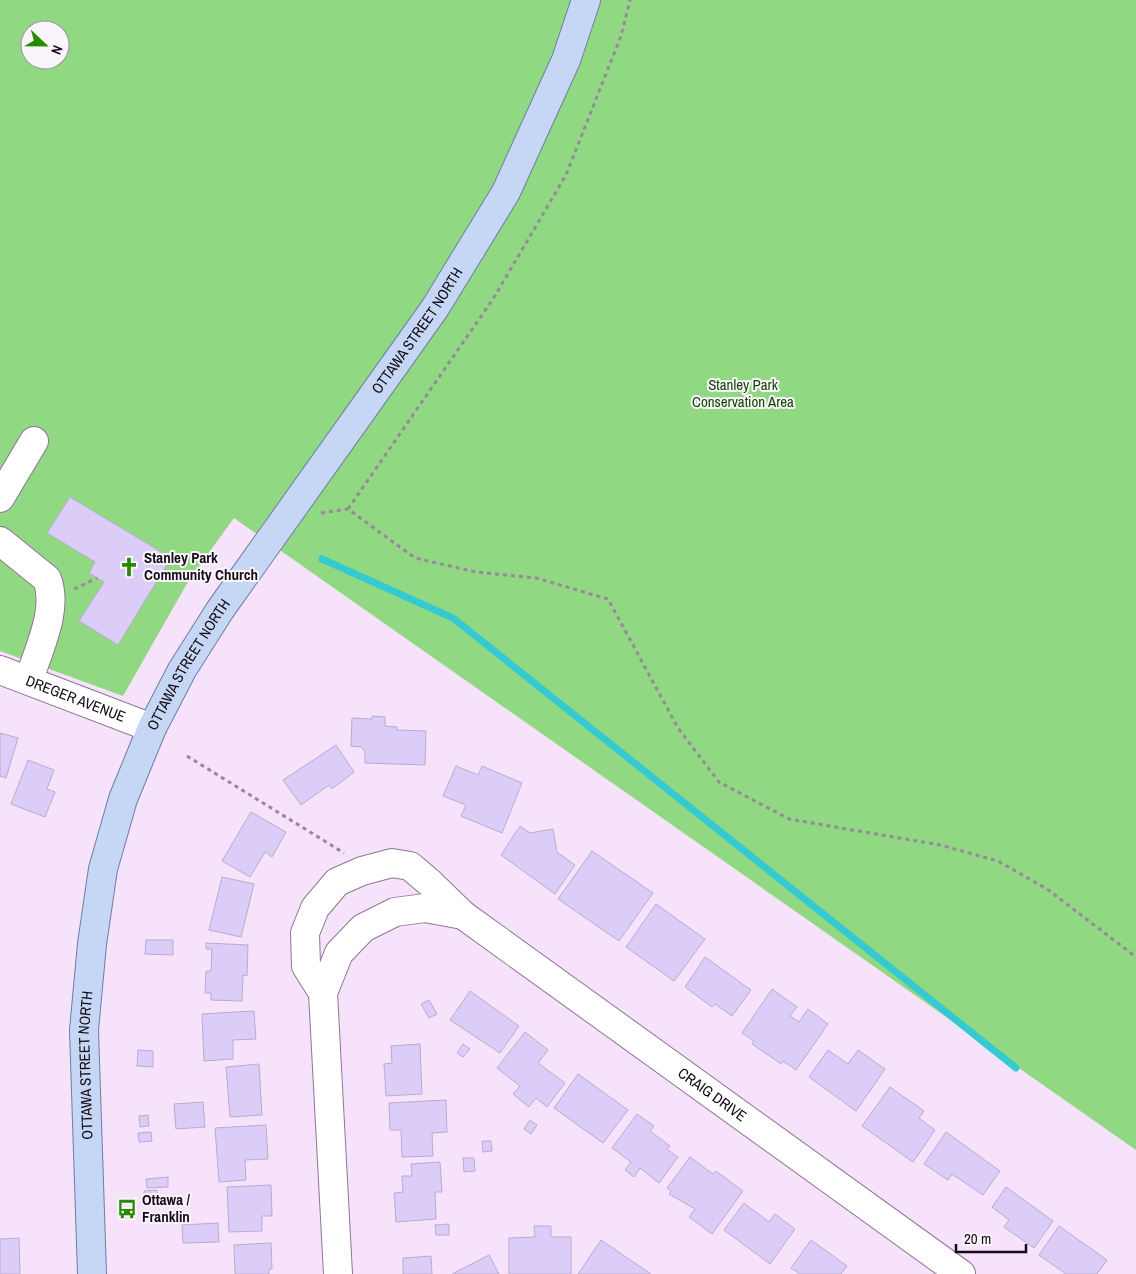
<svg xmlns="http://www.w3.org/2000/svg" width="1136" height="1274" font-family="'Archivo Narrow',sans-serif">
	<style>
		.green { fill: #91d882; fill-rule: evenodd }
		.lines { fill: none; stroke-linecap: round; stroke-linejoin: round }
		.stream { stroke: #35cad1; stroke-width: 7 }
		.building { fill: #dbcdf7; stroke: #b7accf }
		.minor-casing { stroke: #8e7693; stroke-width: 30 }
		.major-casing { stroke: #6e7ea3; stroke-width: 30 }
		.path { stroke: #97889b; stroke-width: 3; stroke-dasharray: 4 4; stroke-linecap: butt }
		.minor { stroke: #fff; stroke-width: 28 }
		.major { stroke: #c5d7f5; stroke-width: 28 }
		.labels { text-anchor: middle; stroke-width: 4; stroke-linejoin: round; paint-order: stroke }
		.street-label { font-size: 15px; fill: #140c16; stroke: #faf5fb }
		.park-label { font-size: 15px; fill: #134705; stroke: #faf5fb }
		.poi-label { font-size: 15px; font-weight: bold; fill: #140c16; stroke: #faf5fb; text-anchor: start }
	</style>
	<rect width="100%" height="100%" fill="#f7e2fb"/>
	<path class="green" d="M0,0H1136V1150L234,518L189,580L123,696L0,651ZM30,30H60V60H30Z"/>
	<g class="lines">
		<path class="stream" d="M322,559L453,618L1016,1068"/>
	</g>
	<g class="building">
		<path d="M70,497L171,558L118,645L79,621L104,582L89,573L95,562L47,533Z"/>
		<path d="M372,716L385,717V726L397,727V730L426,731L425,765L365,763V751L361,747L351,746L352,718L372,719Z"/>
		<path d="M0,733L18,738L6,778L0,776Z"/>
		<path d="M336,745L354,772L332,789L329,785L301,805L283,780Z"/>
		<path d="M28,760L54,770L47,789L55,792L45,817L11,804Z"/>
		<path d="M456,766L478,775L482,766L522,783L502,833L461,816L466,805L443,796Z"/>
		<path d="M251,812L286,832L272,857L265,852L250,877L222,861Z"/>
		<path d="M520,826L530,833L553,829L557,852L575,865L555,894L501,855Z"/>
		<path d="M592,851L653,893L619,941L558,899Z"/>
		<path d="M222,877L254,884L241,937L209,930Z"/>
		<path d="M656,904L705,939L674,981L626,947Z"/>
		<path d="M146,940H173V955L145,954Z"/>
		<path d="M206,943L248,945L247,976L243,975L242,1001L211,1000V993H205L206,971H211L212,949H206Z"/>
		<path d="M705,957L751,990L732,1016L715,1004L712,1007L685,987Z"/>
		<path d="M772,989L797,1007L790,1016L799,1022L808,1009L828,1024L796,1070L783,1061L781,1064L752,1044L754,1041L742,1033Z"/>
		<path d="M470,991L519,1026L500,1053L450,1020Z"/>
		<path d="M429,1000L437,1014L429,1018L421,1004Z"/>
		<path d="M254,1011L256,1039L233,1040V1059L204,1061L202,1014Z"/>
		<path d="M525,1032L548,1050L538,1063L565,1083L547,1107L536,1098L529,1107L513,1094L520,1086L497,1068Z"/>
		<path d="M420,1044L422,1094L386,1096L384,1064L392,1063L391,1046Z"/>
		<path d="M463,1044L470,1049L463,1057L457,1053Z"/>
		<path d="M138,1050L153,1051V1067L137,1066Z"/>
		<path d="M828,1050L848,1064L858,1050L885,1069L856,1111L809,1077Z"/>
		<path d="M259,1064L262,1115L230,1117L226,1067Z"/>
		<path d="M578,1074L628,1110L603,1143L554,1108Z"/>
		<path d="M890,1087L924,1111L919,1118L935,1130L913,1162L862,1126Z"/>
		<path d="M446,1100L447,1132L432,1133L433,1156L402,1157L401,1130H390L389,1103Z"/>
		<path d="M203,1102L205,1127L176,1129L174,1104Z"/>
		<path d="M637,1114L654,1126L650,1131L670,1146L667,1149L678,1157L659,1183L640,1168L634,1177L625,1170L631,1162L612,1148Z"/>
		<path d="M148,1115L149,1126L140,1127L139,1116Z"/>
		<path d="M530,1120L537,1125L531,1134L524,1129Z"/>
		<path d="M266,1125L268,1159L245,1160L246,1180L219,1182L215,1128Z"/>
		<path d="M151,1132L152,1141L139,1142L138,1133Z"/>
		<path d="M946,1132L1000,1171L983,1195L952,1174L948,1180L924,1164Z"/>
		<path d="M482,1141H491L492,1151L483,1152Z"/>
		<path d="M690,1157L713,1174L716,1171L743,1191L712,1234L689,1217L695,1209L669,1194L671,1191L667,1188Z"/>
		<path d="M463,1158H474L475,1171L464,1172Z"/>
		<path d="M440,1162L442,1192H435L436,1219L396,1222L394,1193L403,1192L402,1176H412L411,1164Z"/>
		<path d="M168,1177V1187L147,1188L146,1179Z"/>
		<path d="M271,1185L272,1216H262V1231L229,1232L227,1187Z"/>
		<path d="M1006,1187L1053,1221L1034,1248L1004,1227L1009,1220L992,1207Z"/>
		<path d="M157,1190V1203L144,1204V1191Z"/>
		<path d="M744,1203L769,1222L775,1214L795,1229L770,1264L724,1230Z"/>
		<path d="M218,1223L219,1242L183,1243L182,1225Z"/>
		<path d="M449,1224V1235H436L435,1225Z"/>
		<path d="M534,1226H551V1237H571V1274H509V1238L535,1237Z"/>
		<path d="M1059,1226L1107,1260L1097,1274H1066L1039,1255Z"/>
		<path d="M19,1238L20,1274H0V1239Z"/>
		<path d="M601,1240L651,1274H578Z"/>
		<path d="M811,1240L847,1266L841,1274H800L791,1268Z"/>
		<path d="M271,1243L272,1269H269V1274H235L234,1245Z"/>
		<path d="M489,1255L499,1274H452Z"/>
		<path d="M431,1256L432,1274H403V1258Z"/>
	</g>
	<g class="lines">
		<defs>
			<g id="minor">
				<path d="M0,498L34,441"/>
				<path d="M0,541L47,579C59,610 38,650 29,680"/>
				<path id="s1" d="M0,670L152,728"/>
				<path d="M323,993L306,966L305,933L315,908L337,882L362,871L392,863L410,866L430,883L463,915"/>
				<path id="s2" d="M338,1274L323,993L339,953L363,928L395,912L425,908L463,915L961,1274"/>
			</g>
			<g id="major">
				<path id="s3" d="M92,1274L84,1030L92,944L103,869L123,799L152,728L182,670L220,610L435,308L506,192L566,60L586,0"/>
			</g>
		</defs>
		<use href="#minor" class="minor-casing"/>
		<use href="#major" class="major-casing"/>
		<g class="path">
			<path d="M348,509L493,299L566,175L621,36L630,0"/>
			<path d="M321,513L348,509L415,558L476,572L536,578L608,599L678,728L719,782L789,819L940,845L998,861L1047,889L1136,957"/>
			<path d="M74,589L97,578"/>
			<path d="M187,756L344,853"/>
		</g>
		<use href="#minor" class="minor"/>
		<use href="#major" class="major"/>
	</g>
	<defs>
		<symbol id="church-bare" viewBox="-9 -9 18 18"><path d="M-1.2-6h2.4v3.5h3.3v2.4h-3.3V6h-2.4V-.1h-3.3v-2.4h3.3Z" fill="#278b00" stroke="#faf5fb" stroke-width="2.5" paint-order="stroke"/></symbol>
		<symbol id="bus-bare" viewBox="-9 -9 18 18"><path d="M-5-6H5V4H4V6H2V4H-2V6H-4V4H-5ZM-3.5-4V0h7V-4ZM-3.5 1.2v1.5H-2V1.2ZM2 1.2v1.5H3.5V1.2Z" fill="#278b00" stroke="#faf5fb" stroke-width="2.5" paint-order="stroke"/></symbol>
	</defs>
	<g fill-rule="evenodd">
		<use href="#church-bare" x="115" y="553" width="28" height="28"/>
		<use href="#bus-bare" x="113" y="1195" width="28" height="28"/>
	</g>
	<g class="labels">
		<g class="street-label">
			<text dy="5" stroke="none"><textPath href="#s3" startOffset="1034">OTTAWA STREET NORTH</textPath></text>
			<text dy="5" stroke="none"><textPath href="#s3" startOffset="629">OTTAWA STREET NORTH</textPath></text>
			<text dy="5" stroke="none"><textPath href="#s1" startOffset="81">DREGER AVENUE</textPath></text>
			<text dy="5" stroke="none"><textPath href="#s3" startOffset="209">OTTAWA STREET NORTH</textPath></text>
			<text dy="5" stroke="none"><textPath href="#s2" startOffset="771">CRAIG DRIVE</textPath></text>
		</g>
		<g class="park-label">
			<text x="743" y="390">Stanley Park<tspan x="743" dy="17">Conservation Area</tspan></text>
		</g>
		<g class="poi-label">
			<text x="144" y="563">Stanley Park<tspan x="144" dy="17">Community Church</tspan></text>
			<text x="142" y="1205">Ottawa /<tspan x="142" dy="17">Franklin</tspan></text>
		</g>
	</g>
	<g transform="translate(45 45) rotate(112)"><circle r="24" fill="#faf5fb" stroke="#9e989f"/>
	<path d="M0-4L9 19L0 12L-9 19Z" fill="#278b00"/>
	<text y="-8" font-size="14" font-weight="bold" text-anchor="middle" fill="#140c16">N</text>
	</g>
	<path d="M956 1244v8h70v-8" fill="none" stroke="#140c16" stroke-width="2.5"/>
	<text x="964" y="1244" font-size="15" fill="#140c16" stroke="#faf5fb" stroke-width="4" paint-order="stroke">20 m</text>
</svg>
